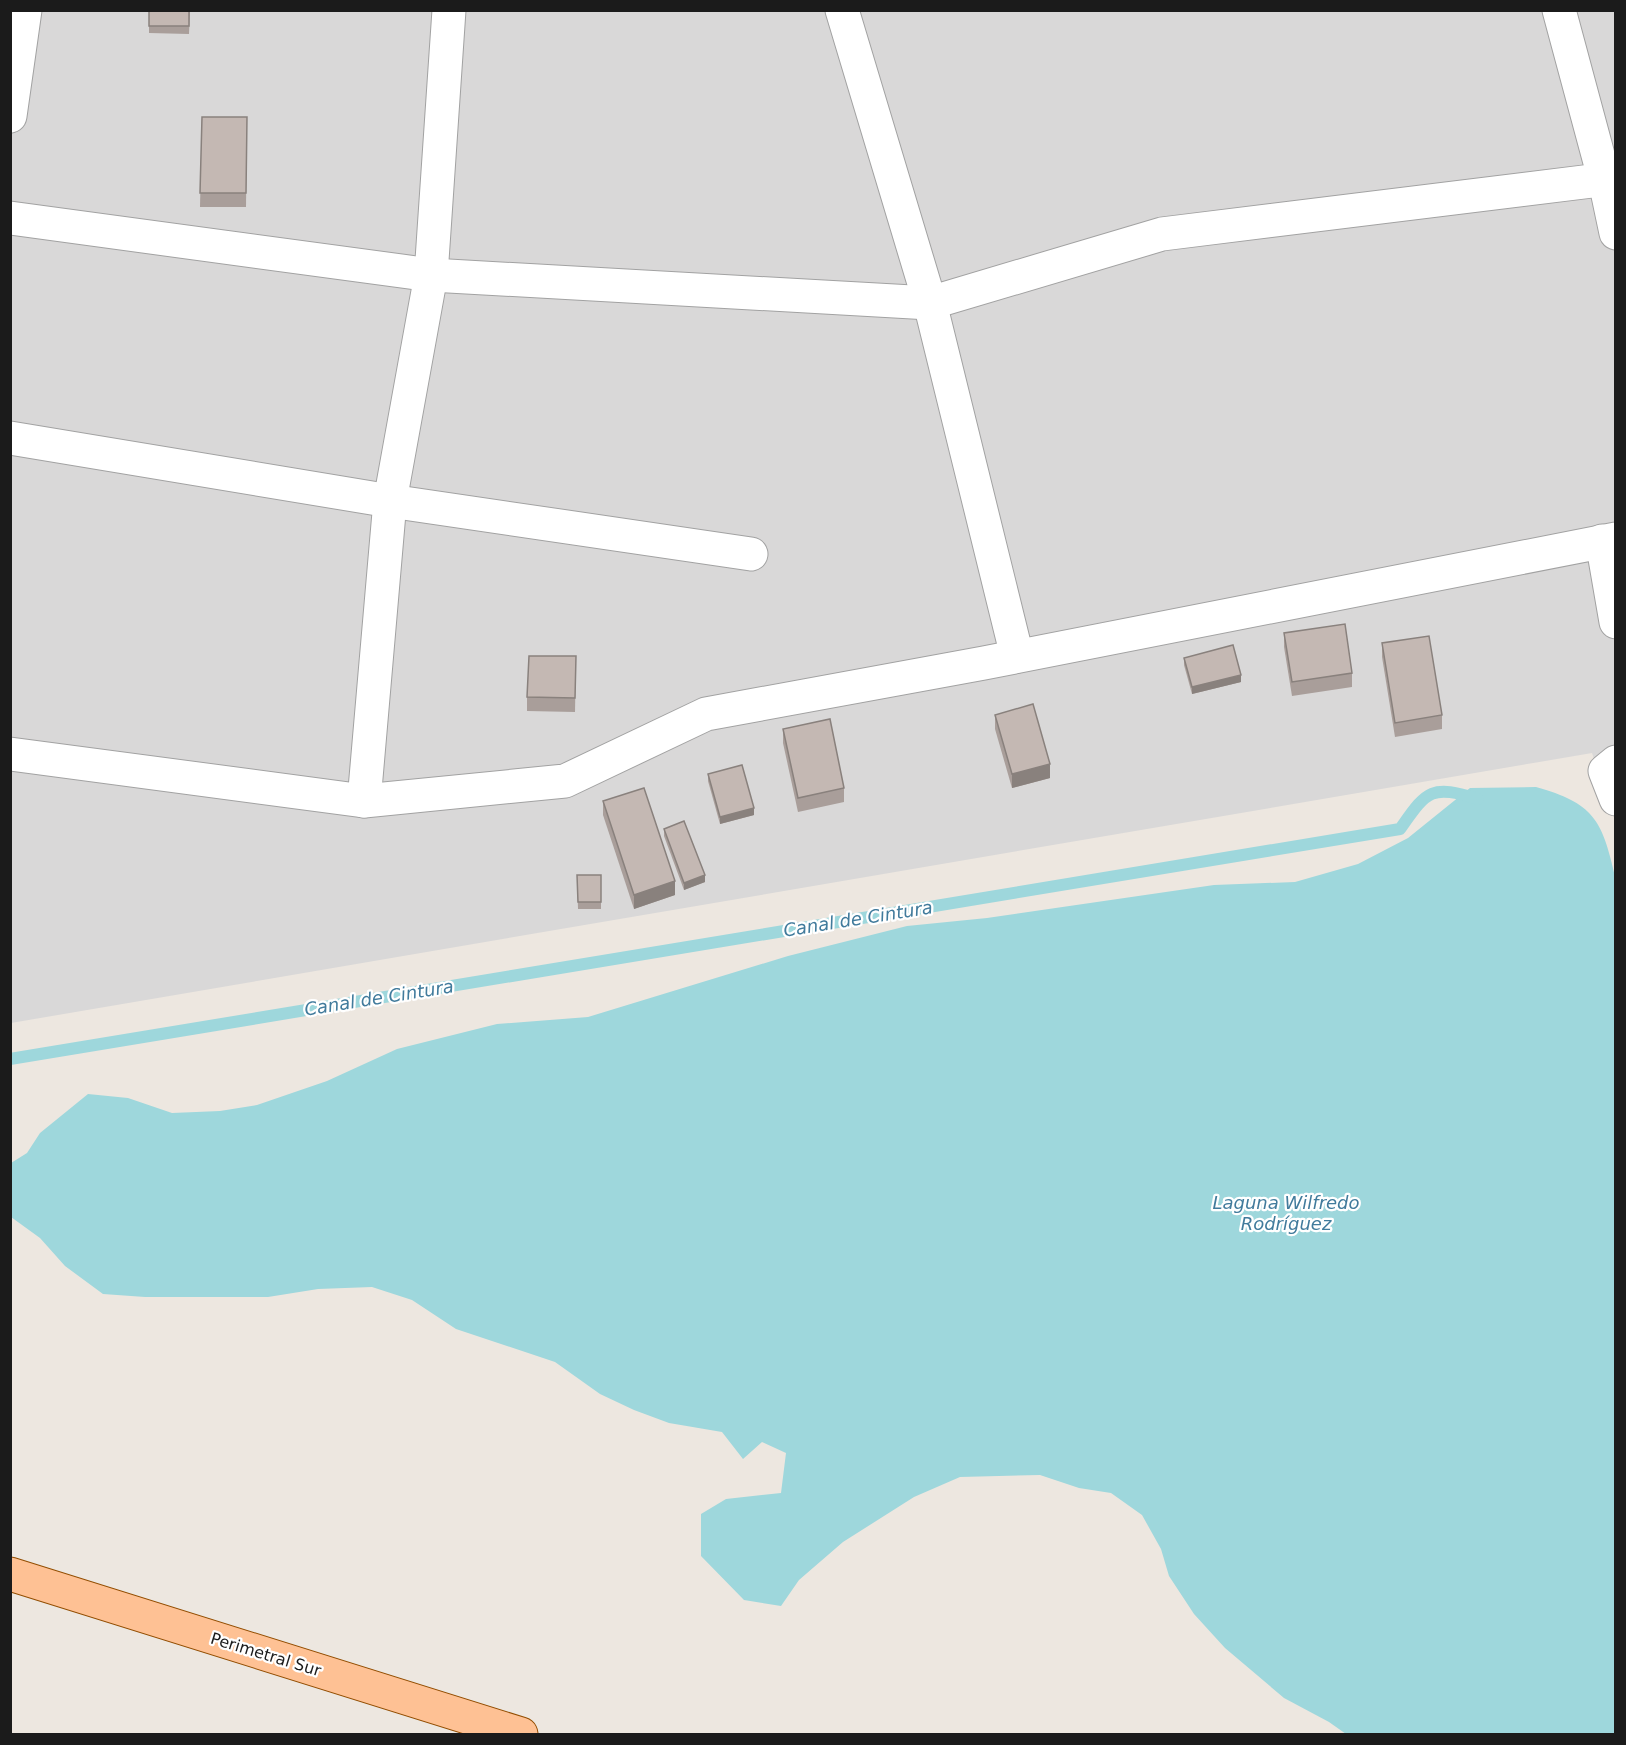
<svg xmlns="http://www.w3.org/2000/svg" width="1626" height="1745" font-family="'DejaVu Sans',sans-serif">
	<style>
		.residential { fill: #d9d8d8 }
		.water { fill: #9ed7dc }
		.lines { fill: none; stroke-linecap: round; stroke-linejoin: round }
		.stream { stroke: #9ed7dc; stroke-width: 12 }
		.minor-casing { stroke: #a2a2a2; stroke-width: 35 }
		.major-casing { stroke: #924d00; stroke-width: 35 }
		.minor { stroke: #fff; stroke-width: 33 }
		.major { stroke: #fec194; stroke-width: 33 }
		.wall { fill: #a99e9a }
		.shaded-wall { fill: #89817d }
		.building { fill: #c4b8b3; stroke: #89817d; stroke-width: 1.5 }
		.labels { text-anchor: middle; stroke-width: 4.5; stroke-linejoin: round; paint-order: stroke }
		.street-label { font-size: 16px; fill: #1b1b1b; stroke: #fff }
		.water-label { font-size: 18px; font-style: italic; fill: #417b9c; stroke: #fff }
	</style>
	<rect width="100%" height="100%" fill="#ede7e0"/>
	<path class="residential" d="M11,11H1615V820L1592,753L11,1023Z"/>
	<path class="water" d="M1536,787C1593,803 1602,819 1615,876V1734H1346L1329,1722L1284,1698L1225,1648L1194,1614L1169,1576L1161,1549L1142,1515L1111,1493L1079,1488L1040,1475L960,1477L914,1497L843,1542L799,1580L781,1606L744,1600L701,1556V1514L726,1499L781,1493L786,1453L762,1442L743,1459L722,1432L669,1423L634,1410L600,1394L555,1362L456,1329L412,1300L372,1287L318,1289L268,1297H145L103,1294L65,1266L40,1238L11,1217V1163L27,1153L40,1133L88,1094L128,1098L172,1113L220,1111L257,1105L327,1081L397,1049L497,1024L588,1017L788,956L907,926L987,918L1214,885L1295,882L1358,864L1408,838L1470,788Z"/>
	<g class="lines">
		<path class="stream" d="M10,1059L1400,829C1427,791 1430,784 1478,799"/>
		<defs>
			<g id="minor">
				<path d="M842,10L930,303L1017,656"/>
				<path d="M1559,10L1605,181L1616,233"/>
				<path d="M10,116L25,10"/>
				<path d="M10,218L431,275L930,303L1162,234L1616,178"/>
				<path d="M10,438L390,501L751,554"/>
				<path d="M1602,541L1616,622"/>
				<path d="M10,754L364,801L565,781L706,714L984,663L1616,539"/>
				<path d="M1616,762L1605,771L1616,799"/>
				<path d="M364,801L390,501L431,275L449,10"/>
			</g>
			<path id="major" d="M10,1574L521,1734"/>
		</defs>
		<use href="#minor" class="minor-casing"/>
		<use href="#major" class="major-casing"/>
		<use href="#minor" class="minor"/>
		<use href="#major" class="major"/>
	</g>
	<g class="wall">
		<path d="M149,10H190L189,34L149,33Z"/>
		<path d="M202,117H247L246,207H200Z"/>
		<path d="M1284,633L1352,673V687L1292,696L1284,647Z"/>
		<path d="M1382,643L1442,715V729L1395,737L1382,657Z"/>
		<path d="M576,656L575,712L527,711V697Z"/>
		<path d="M1184,658L1241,682L1192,694L1184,665Z"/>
		<path d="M995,715L1050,778L1012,788L995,729Z"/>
		<path d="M783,729L844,788V802L798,812L783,743Z"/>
		<path d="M708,774L754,815L720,824L708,781Z"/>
		<path d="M603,801L675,895L634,909L603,815Z"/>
		<path d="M664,829L705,882L684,890L664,836Z"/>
		<path d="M577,875H601V909H578Z"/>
	</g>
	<g class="shaded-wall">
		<path d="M1241,675V682L1192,694V687Z"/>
		<path d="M1050,764V778L1012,788V774Z"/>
		<path d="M754,808V815L720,824V817Z"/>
		<path d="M705,875V882L684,890V883Z"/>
		<path d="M675,881V895L634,909V895Z"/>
	</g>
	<g class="building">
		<rect x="149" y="10" width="40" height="16"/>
		<path d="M202,117H247L246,193H200Z"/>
		<path d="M1345,624L1352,673L1292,682L1284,633Z"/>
		<path d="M1429,636L1442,715L1395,723L1382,643Z"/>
		<path d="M1233,645L1241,675L1192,687L1184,658Z"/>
		<path d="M529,656H576L575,698L527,697Z"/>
		<path d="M1033,704L1050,764L1012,774L995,715Z"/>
		<path d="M830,719L844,788L798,798L783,729Z"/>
		<path d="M742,765L754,808L720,817L708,774Z"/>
		<path d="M644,788L675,881L634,895L603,801Z"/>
		<path d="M684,821L705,875L684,883L664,829Z"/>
		<path d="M577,875H601V902H578Z"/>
	</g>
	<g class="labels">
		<g class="street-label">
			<text transform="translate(266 1654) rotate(17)" y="6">Perimetral Sur</text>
		</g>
		<g class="water-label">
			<text transform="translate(858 919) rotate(-9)" y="6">Canal de Cintura</text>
			<text transform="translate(379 998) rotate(-9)" y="6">Canal de Cintura</text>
			<text x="1286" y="1209">Laguna Wilfredo<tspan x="1286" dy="21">Rodríguez</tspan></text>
		</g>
	</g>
	<rect width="1626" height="1745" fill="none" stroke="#1b1b1b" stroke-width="24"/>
</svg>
